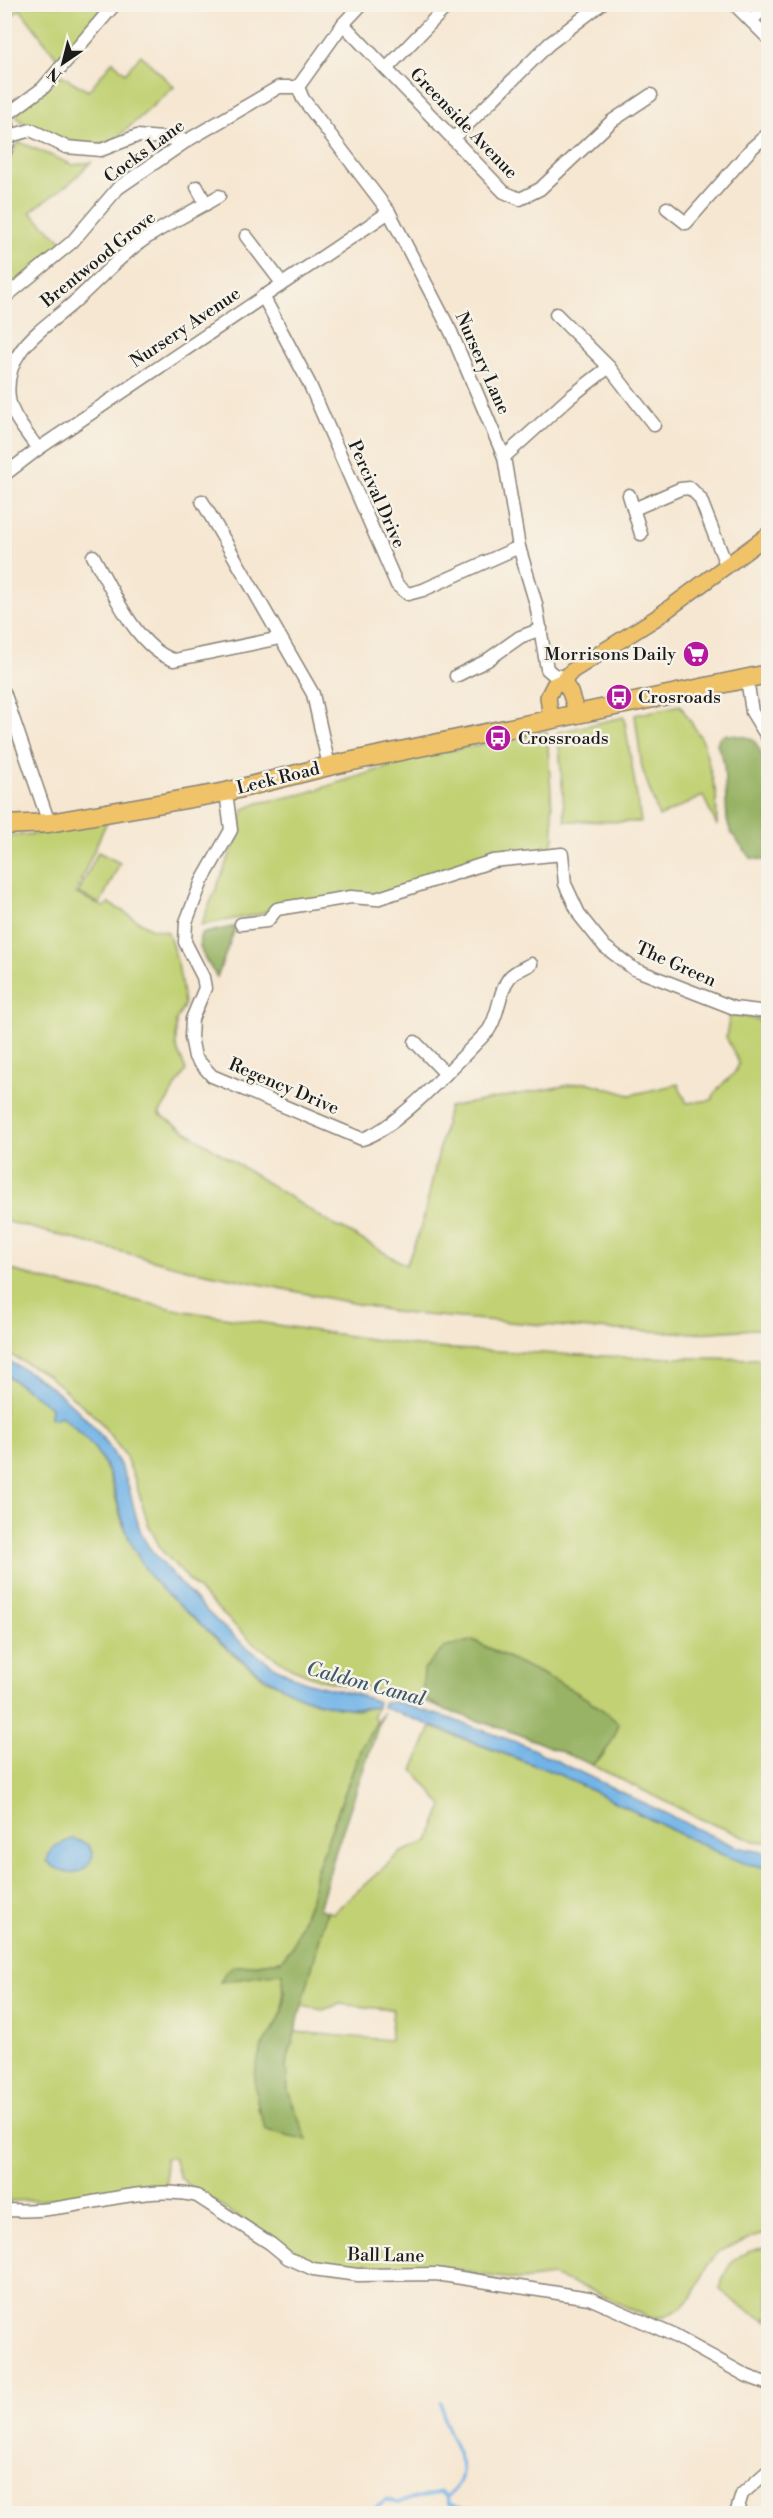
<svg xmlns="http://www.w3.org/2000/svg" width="773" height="2518" font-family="'Libre Bodoni',serif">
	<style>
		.green { fill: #c1d173; stroke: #6e7648; stroke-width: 1.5 }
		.forest { fill: #98b365; stroke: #5a6840; stroke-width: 1.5 }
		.water { fill: #72b4e7; stroke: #476882; stroke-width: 1.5 }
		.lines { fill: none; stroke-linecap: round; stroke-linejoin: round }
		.stream { stroke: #72b4e7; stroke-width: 3 }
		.minor-casing { stroke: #898277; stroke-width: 15 }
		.major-casing { stroke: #898277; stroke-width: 18 }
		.highway-casing { stroke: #898277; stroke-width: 21 }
		.minor { stroke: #fff; stroke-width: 12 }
		.major { stroke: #f0c369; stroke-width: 15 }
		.highway { stroke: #f0c369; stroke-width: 18 }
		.labels { text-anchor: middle; stroke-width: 5; stroke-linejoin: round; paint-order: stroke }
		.street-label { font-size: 18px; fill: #1c1c1c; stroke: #f7f3e8 }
		.poi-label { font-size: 18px; fill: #1c1c1c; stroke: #f7f3e8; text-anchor: start }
		.water-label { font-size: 20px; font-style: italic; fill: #3e596d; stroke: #f7f3e8 }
	</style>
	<rect width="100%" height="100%" fill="#f7f3e8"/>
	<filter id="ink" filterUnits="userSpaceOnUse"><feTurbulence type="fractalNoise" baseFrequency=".0167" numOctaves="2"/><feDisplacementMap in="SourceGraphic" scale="12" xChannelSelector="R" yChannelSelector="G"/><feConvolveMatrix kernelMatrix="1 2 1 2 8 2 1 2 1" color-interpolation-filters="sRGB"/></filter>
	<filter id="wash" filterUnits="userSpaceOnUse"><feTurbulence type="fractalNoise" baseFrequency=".008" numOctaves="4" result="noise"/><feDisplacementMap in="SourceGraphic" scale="24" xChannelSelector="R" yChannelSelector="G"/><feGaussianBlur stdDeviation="1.35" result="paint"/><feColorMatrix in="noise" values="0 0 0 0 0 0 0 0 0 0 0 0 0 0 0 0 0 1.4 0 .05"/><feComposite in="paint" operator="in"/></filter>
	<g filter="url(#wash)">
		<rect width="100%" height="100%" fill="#f6e7d2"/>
		<g class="green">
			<path d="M5,5H106L83,37L60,62L20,9L5,22Z"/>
			<path d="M141,55L174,87L109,145C76,143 39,143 16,116L18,111L61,75L88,91L113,61L125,73Z"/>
			<path d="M19,142L73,165L91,162L71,182L30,212L64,243L5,292V171L7,160Z"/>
			<path d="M680,705L703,741L716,793L717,826L703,796L659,817L642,768L635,715Z"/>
			<path d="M624,717L641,822L565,821L558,732Z"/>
			<path d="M547,732L554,838L550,848L544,853L376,896L278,904L261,914L201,925L239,833L244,809L259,803L303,794L425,755Z"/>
			<path d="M108,819L75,893L103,907L109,903L150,928L168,932L178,964L182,988L184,1005L176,1021V1046L186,1070L159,1114L338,1228L340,1227L406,1265L422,1225L449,1107L586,1082L630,1095L678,1084L687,1103L712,1100C718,1081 733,1082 739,1063L726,1037L730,1014L759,1020L768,1073V1328L698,1333L591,1329L401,1313L191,1270L5,1221V836L35,834Z"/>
			<path d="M98,852L120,863L100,904L78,893Z"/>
			<path d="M5,1268L63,1285L184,1311L430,1348L624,1357L768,1359V1842L754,1841L701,1819L592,1765L603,1756L619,1724C578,1685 522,1667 473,1640L422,1697L443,1709L392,1690L383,1692L321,1680L291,1668L252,1642L201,1593L162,1551L148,1524L135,1480L125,1455L97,1418L46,1374L5,1352Z"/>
			<path d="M4,1374L51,1407V1417L61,1416L89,1441L99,1455L109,1474L123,1525L151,1578L229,1651L265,1679L311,1700L358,1710L377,1707L373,1716L377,1722L361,1748L316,1872L312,1895L292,1947L281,1961L233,1967L221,1981L282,1972L283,2010L273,2033L262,2046L258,2109L267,2129L306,2139L288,2091L286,2066L295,2032L390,2040L393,2010L340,2004L323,2010L301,2006L327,1911L333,1913L400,1853L428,1841L443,1806L413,1770L431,1727L558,1774L723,1855L744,1863L768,1868V2233L757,2235L718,2252L708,2265L694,2294L681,2308L665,2317L650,2318L586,2288L552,2276L521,2280L481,2275L433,2265L380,2270L366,2263L361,2267L330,2269L292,2253L187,2184L180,2177L173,2158H165L167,2186L43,2200L5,2201Z"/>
			<path d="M768,2247V2321L748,2311L720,2290C725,2261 740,2251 768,2247Z"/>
		</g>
		<g class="forest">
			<path d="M724,734C732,736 745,735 752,739C773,757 769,832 768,861L751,858L731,833L727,820L724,763L717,744L719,738Z"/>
			<path d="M236,926L217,977C209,964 195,949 201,934Z"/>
			<path d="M473,1640C522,1667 578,1685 619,1724C613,1742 606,1753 592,1765L521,1735L443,1709L422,1697L424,1669L444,1648Z"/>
			<path d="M383,1712L336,1850L319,1909L327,1911L286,2066L288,2091L307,2140L266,2130C255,2102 250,2076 262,2047C267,2035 279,2025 283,2010C286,2000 283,1984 282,1973L220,1982L225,1973L233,1967L281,1961L292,1947L312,1895L316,1872L361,1748Z"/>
		</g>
		<g class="water">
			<path d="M5,1360C51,1380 108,1430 126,1479C135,1503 135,1531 152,1551C191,1597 247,1659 303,1681C328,1690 354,1691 378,1702L377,1707C304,1717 247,1667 197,1621C182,1607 163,1593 151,1577C144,1569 139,1559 134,1549C121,1526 119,1500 110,1476C101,1451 81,1432 61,1416L54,1419L50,1417L51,1407L5,1374Z"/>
			<path d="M396,1702L451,1719L524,1745L710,1835L737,1847L768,1853V1868L744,1863L723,1855L558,1774L382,1707L383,1703Z"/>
			<path d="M72,1839C84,1842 90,1843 93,1856C91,1860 88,1866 84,1869C74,1877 55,1870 47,1861C50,1846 58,1844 72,1839Z"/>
		</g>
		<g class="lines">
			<g class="stream">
				<path d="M441,2402C443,2409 443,2418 446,2425C456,2452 476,2473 447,2497"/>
				<path d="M349,2514L354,2510L360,2514"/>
				<path d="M367,2514L387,2500L399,2502L440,2492L447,2497L449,2504L464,2508"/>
			</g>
		</g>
	</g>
	<g filter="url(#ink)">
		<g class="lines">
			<defs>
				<g id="minor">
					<path d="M734,4L768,38"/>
					<path d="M751,21L768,4"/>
					<path d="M343,24L504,192L520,199L540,189L612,121L651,95"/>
					<path d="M386,69L449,4"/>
					<path d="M298,87L303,99L389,212L451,332L504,457L519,547L536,604L547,669L554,675L565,677"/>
					<path d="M298,87L343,24L362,4"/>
					<path d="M4,104L10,136L4,155"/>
					<path d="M8,114L43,88L115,4"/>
					<path d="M10,136L31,130L66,147L101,150L137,136L188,140"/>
					<path d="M453,139L549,44L601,4"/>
					<path d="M197,187L206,204"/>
					<path d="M667,208L686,223L752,148L768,134"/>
					<path d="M246,236L282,283"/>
					<path d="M263,296L309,383L397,585L408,594L423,590L519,547"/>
					<path d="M4,298L72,242L118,188L188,140L279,87H298"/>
					<path d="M556,314L609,367L654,425"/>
					<path d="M38,449C28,434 11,416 9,398C3,351 42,330 72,304C98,281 122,253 151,235C173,221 197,209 219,196"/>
					<path d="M504,457L569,398L609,367"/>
					<path d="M4,475L38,449L389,212"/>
					<path d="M629,495L641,534"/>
					<path d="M202,501L313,694L329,766"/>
					<path d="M634,509L680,489L690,488L700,498L727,567"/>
					<path d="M93,556C112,589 136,648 174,660L280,638"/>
					<path d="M456,676L486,661L520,637L541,629"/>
					<path d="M747,678L752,712L768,738"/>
					<path d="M4,692L49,823"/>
					<path d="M226,792L231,830L202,881L186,922L185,942L203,977L205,988L192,1019L191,1037L195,1057L212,1076L362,1139C396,1130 461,1058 488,1031C500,1014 498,991 510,977C515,971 524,968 531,964"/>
					<path d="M241,924L267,921L277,909L351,897L376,899L493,861L562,854L565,884L580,916L605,947L634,969L734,1008L768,1012"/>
					<path d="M415,1042L446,1074"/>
					<path d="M4,2210C15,2210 26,2211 37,2210C89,2207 145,2184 197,2196L271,2244L288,2258L313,2269L358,2275L436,2274L589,2298L671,2334L747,2376L768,2384"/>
					<path d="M736,2514L742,2494L768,2471"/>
				</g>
				<g id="major">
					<path d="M563,681L570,692L577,714"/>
					<path d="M551,720L548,697L554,685L563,681L572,671L656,618L768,535"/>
				</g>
				<path id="highway" d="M4,825L49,823L226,792L329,766L768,674"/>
			</defs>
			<use href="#minor" class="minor-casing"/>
			<use href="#major" class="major-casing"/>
			<use href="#highway" class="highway-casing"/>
			<use href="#minor" class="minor"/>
			<use href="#major" class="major"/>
			<use href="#highway" class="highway"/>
		</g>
	</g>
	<defs>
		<symbol id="supermarket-disc" viewBox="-11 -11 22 22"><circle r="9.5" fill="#b5179e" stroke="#f7f3e8"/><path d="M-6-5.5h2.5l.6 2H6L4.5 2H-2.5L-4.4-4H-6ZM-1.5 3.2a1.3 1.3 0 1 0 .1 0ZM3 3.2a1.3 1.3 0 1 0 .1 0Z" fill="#fff"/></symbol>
		<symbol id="bus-disc" viewBox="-11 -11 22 22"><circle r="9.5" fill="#b5179e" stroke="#f7f3e8"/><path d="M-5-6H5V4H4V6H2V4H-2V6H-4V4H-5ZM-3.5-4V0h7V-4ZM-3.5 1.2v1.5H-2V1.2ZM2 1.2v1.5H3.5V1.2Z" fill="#fff"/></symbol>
	</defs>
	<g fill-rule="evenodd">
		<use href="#supermarket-disc" x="681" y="639" width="30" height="30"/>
		<use href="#bus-disc" x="604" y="682" width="30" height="30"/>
		<use href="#bus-disc" x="483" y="723" width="30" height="30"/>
	</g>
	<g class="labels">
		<g class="street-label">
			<text transform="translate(464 123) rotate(46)" y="6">Greenside Avenue</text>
			<text transform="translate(144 151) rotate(-36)" y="6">Cocks Lane</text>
			<text transform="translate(98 259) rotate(-39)" y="6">Brentwood Grove</text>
			<text transform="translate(185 327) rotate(-34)" y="6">Nursery Avenue</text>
			<text transform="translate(483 363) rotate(66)" y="6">Nursery Lane</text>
			<text transform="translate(377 494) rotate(66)" y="6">Percival Drive</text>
			<text transform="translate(278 778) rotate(-14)" y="6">Leek Road</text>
			<text transform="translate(676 964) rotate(24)" y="6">The Green</text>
			<text transform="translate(284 1086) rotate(23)" y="6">Regency Drive</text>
			<text transform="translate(386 2255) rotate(1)" y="6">Ball Lane</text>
		</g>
		<g class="poi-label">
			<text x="676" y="660" text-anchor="end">Morrisons Daily</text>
			<text x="638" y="703">Crosroads</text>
			<text x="518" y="744">Crossroads</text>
		</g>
		<g class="water-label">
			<text transform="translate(366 1683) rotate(15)" y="7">Caldon Canal</text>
		</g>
	</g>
	<rect width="773" height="2518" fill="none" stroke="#f7f3e8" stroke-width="24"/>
	<g transform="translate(63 63) rotate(215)" stroke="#f7f3e8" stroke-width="4.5" paint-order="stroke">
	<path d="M0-4.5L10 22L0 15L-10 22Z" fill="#1c1c1c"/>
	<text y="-9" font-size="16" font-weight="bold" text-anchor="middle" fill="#1c1c1c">N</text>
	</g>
</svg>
